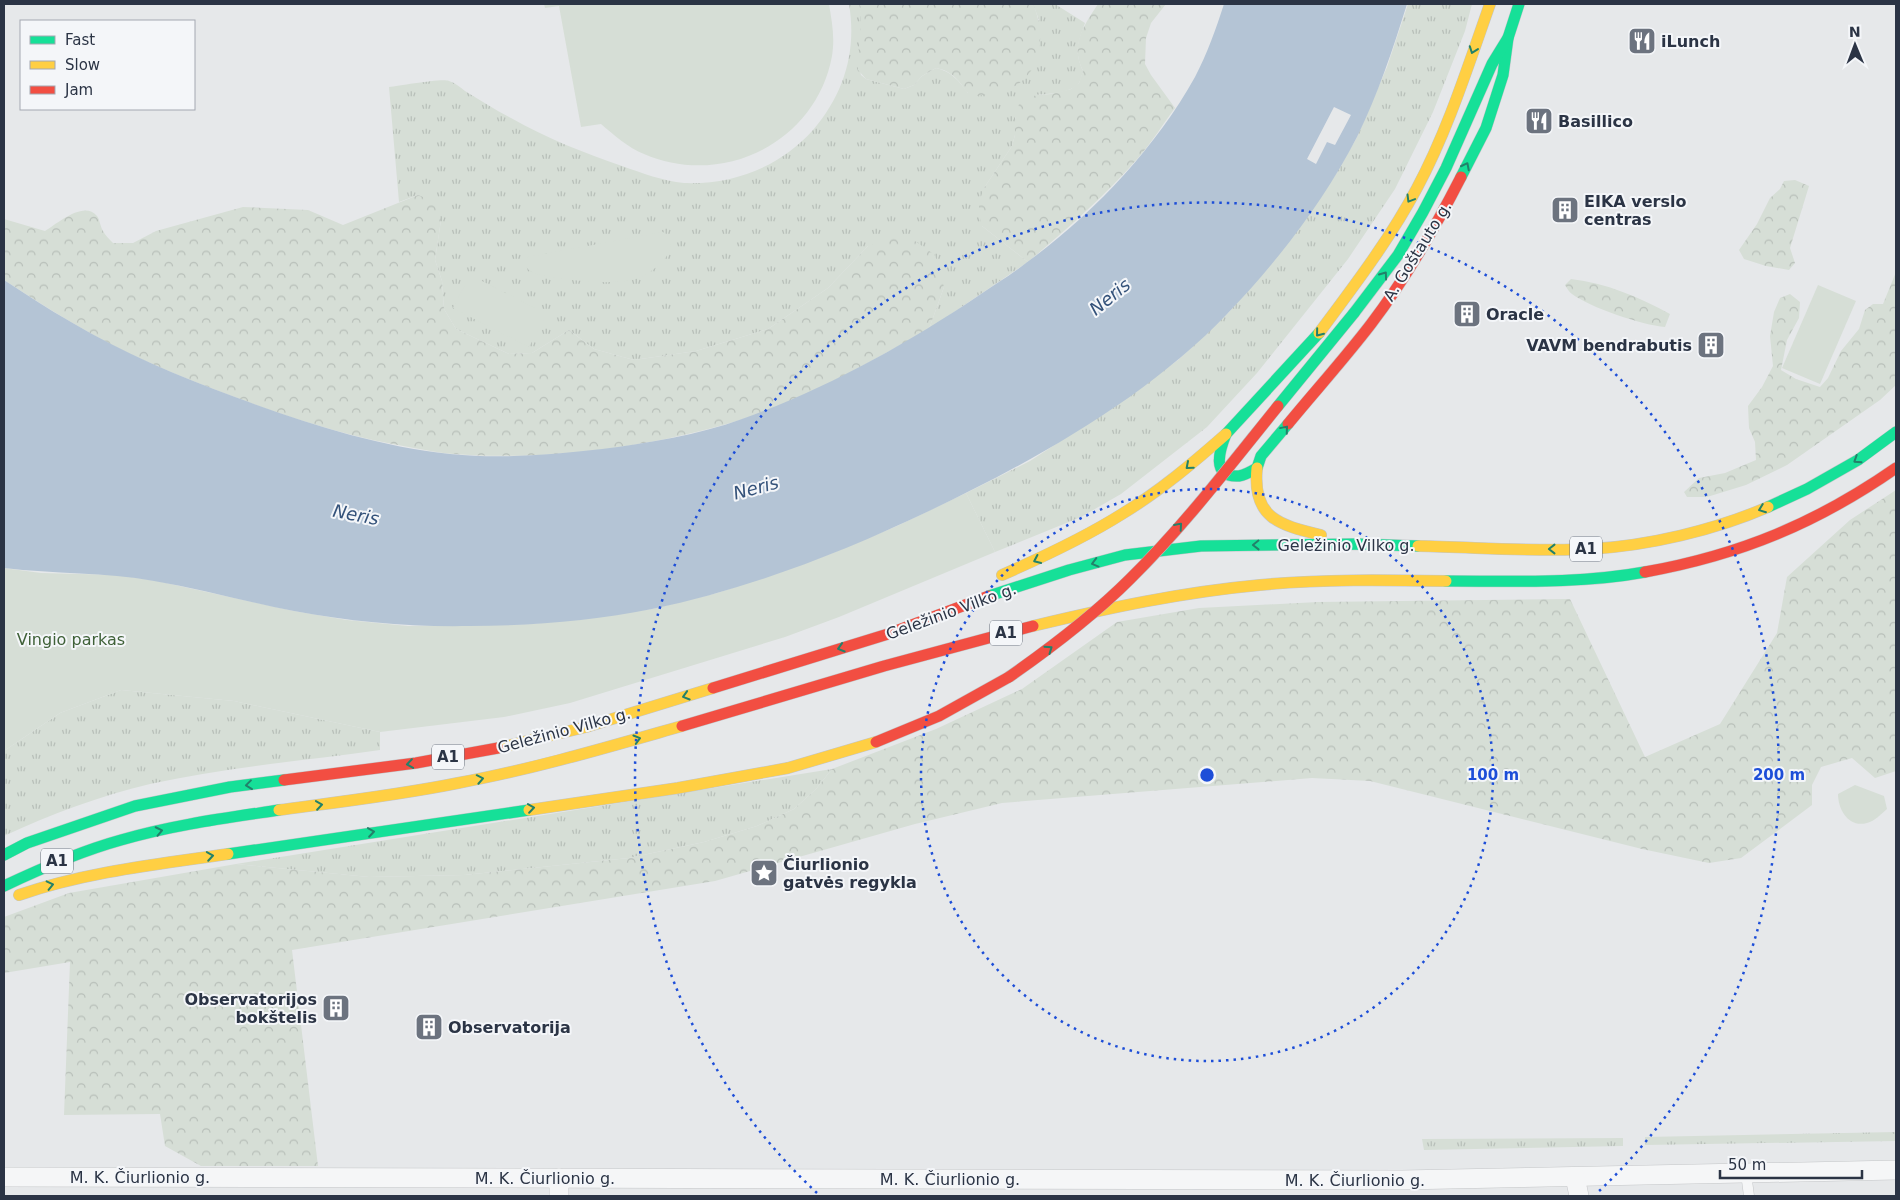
<svg xmlns="http://www.w3.org/2000/svg" width="1900" height="1200" font-family="'DejaVu Sans',sans-serif">
	<style>
		.grass { fill: url(#grass-tufts) }
		.forest { fill: url(#forest-crowns) }
		.park { fill: #d6ded6 }
		.water { fill: #b4c4d5 }
		.pier { fill: #e6e8ea }
		.lines { fill: none; stroke-linecap: round; stroke-linejoin: round }
		.lane-casing { stroke: #c4c6c8; stroke-width: 11 }
		.street-casing { stroke: #c4c6c8; stroke-width: 20 }
		.fast-casing { stroke: #c2c5c8; stroke-width: 12 }
		.slow-casing { stroke: #c2c5c8; stroke-width: 12 }
		.jam-casing { stroke: #c2c5c8; stroke-width: 12 }
		.lane { stroke: #f5f6f7; stroke-width: 10 }
		.street { stroke: #f5f6f7; stroke-width: 19 }
		.fast { stroke: #16e098; stroke-width: 11 }
		.slow { stroke: #ffcf43; stroke-width: 11 }
		.jam { stroke: #f24e42; stroke-width: 11 }
		.fast-bridge-casing { stroke: #b8bbbf; stroke-width: 12; stroke-linecap: butt }
		.jam-bridge-casing { stroke: #b8bbbf; stroke-width: 12; stroke-linecap: butt }
		.fast-bridge { stroke: #16e098; stroke-width: 11 }
		.jam-bridge { stroke: #f24e42; stroke-width: 11 }
		.oneway { stroke: #22816a }
		.ring { fill: none; stroke: #1d4ed8; stroke-width: 2.5; stroke-dasharray: 2.5 5 }
		.labels { text-anchor: middle; stroke-width: 4; stroke-linejoin: round; paint-order: stroke }
		.shield { fill: #f4f6f9; stroke: #676e7b; stroke-width: 1 }
		.shield-label { font-size: 15px; font-weight: bold; fill: #2b3445 }
		.poi-label { font-size: 16px; font-weight: bold; fill: #2b3445; stroke: #f4f6f9; text-anchor: start }
		.street-label { font-size: 16px; fill: #2b3445; stroke: #f4f6f9 }
		.park-label { font-size: 16px; fill: #3f6138; stroke: #f4f6f9 }
		.water-label { font-size: 18px; font-style: italic; fill: #34527a; stroke: #f4f6f9 }
		.centre { fill: #1d4ed8; stroke: #f4f6f9; stroke-width: 2.5 }
		.ring-label { font-size: 15px; text-anchor: middle; font-weight: bold; fill: #1d4ed8; stroke: #f4f6f9; stroke-width: 4; stroke-linejoin: round; paint-order: stroke }
	</style>
	<defs>
		<pattern id="grass-tufts" width="24" height="20" patternUnits="userSpaceOnUse" patternTransform="scale(1.25)"><rect width="24" height="20" fill="#d6ded6"/><path d="M3 7l-1-3M5 7V3M7 7l1-3M15 17l-1-3M17 17v-4M19 17l1-3" fill="none" stroke="#b8bfb9"/></pattern>
		<pattern id="forest-crowns" width="20" height="18" patternUnits="userSpaceOnUse" patternTransform="scale(1.25)"><rect width="20" height="18" fill="#d6ded6"/><path d="M2 6a3 3 0 1 1 6 0M12 15a3 3 0 1 1 6 0" fill="none" stroke="#b8bfb9"/></pattern>
	</defs>
	<rect width="100%" height="100%" fill="#e6e8ea"/>
	<g class="grass">
		<path d="M849,4H859L862,17V32L858,63L861,75L866,79L904,89L914,85L922,76L936,68C951,71 959,81 968,93L1039,20L1033,4H1055L1085,23C1078,43 1074,51 1083,71C1082,74 1081,80 1079,83C1072,93 1047,94 1036,95L1015,118V135L1012,146L984,188L982,226L1028,262L929,329L944,287L868,246L828,288L768,329L696,351L634,360L594,349L569,330L532,353L509,354L456,329L444,309L442,281L435,260L441,220L418,195L399,202L389,87C400,86 442,78 449,81C455,83 460,87 465,91C480,100 495,110 511,118C546,138 584,153 622,166C642,173 663,181 684,183C733,185 780,167 813,130C844,94 857,51 849,4Z"/>
		<path d="M1408,4H1472L1465,31L1433,112L1395,189L1348,259L1257,373L1207,427L1121,494L1081,517L995,552L966,493L1030,461L1113,407L1178,360L1229,312L1309,214L1334,177L1356,139L1387,67Z"/>
		<path d="M121,690L234,701L380,732V750C304,761 225,767 150,784C100,796 51,814 4,836V751L60,713Z"/>
		<path d="M832,769L816,789L794,809L757,826L704,842L629,858L464,875L369,877L236,864Z"/>
		<path d="M1896,1132V1141L1645,1145V1137Z"/>
		<path d="M1623,1138V1146L1424,1150L1422,1139Z"/>
	</g>
	<g class="forest">
		<path d="M859,4H1033C1049,40 1039,87 994,93C986,94 975,98 968,93C965,91 963,86 961,84C954,75 947,70 936,68L922,76L914,85L904,89L866,79L858,70C857,46 864,28 859,4Z"/>
		<path d="M1098,4H1166L1151,23L1146,38L1145,64L1151,75L1175,108C1163,124 1152,142 1139,157C1105,196 1067,229 1028,262L982,226L979,214V202L984,188L1012,146L1015,135V119L1019,104L1036,95L1051,94L1071,89L1079,83L1083,71C1070,45 1083,27 1098,4Z"/>
		<path d="M1795,180L1809,186L1790,248L1795,263L1789,270L1766,266L1744,259L1739,250L1757,224L1770,198L1780,189L1784,181Z"/>
		<path d="M418,195L434,201L441,220L435,260L442,281L444,309L456,329L509,354L532,353L569,330L594,349L634,360L696,351L768,329L828,288L868,246L905,234L935,255L944,287L929,329C868,363 805,400 737,421C646,448 548,461 453,454C440,453 427,450 414,448C360,439 308,424 256,405C213,389 170,373 128,353C85,332 44,306 4,280V219L45,231C58,223 84,200 97,216C100,220 100,226 103,231C105,235 109,239 113,243H133L156,231L243,207L308,210L343,225Z"/>
		<path d="M1896,272V385L1880,400L1787,465L1746,485L1707,497H1687L1684,492L1699,478L1725,473L1756,460L1755,442L1749,428L1748,406L1762,387L1773,366L1770,336L1774,312L1780,298L1790,294L1800,302L1799,318L1787,340L1781,370L1796,379L1820,387L1828,378L1841,351L1859,329L1865,310L1873,304H1883Z"/>
		<path d="M1571,279C1606,283 1639,297 1670,314L1665,327C1642,325 1591,308 1572,294C1569,292 1567,288 1565,285Z"/>
		<path d="M1896,490V771L1875,778L1852,758L1821,767L1812,785V805L1741,858L1709,863L1642,849L1370,781L1312,778L1002,803L915,824L715,881L292,950L318,1166H201L165,1146L160,1114L64,1115L70,962L4,973V917L69,893L236,864L369,877L464,875L629,858L704,842L757,826L794,809L816,789L832,769L936,729L1022,689L1117,622L1199,608L1318,602L1570,599L1645,757L1720,724L1777,633L1787,577L1850,520Z"/>
	</g>
	<g class="park">
		<path d="M544,4H829C832,22 835,38 832,56C816,143 722,188 644,154C627,147 614,135 601,124L581,127L559,6L545,8Z"/>
		<path d="M663,232C687,247 650,276 635,279C628,281 620,282 612,282C599,283 533,279 527,268C525,264 526,260 528,257Z"/>
		<path d="M470,275L547,314L529,347L453,308Z"/>
		<path d="M1818,285L1856,301L1820,384L1782,368Z"/>
		<path d="M966,493L995,552L839,617L785,637L570,703L504,717L380,732L234,701L121,690L60,713L4,751V568L41,573L119,575L157,581L294,611L347,620L408,626L533,624L652,609L717,593L778,573L830,554L897,526Z"/>
		<path d="M1855,785L1884,796L1887,809C1881,814 1875,821 1867,823C1849,828 1838,810 1838,794Z"/>
	</g>
	<path class="water" d="M1224,4H1407C1393,49 1378,94 1357,137C1324,201 1278,261 1228,313C1147,398 1034,461 929,511C841,553 748,589 652,609C593,621 530,626 469,626C410,627 352,622 294,611C247,602 201,589 154,581C105,572 54,574 4,568V280C26,294 48,309 71,322C123,353 178,376 235,397C305,423 376,446 450,454C501,459 551,455 602,449C649,443 698,435 742,419C826,389 905,345 978,296C994,285 1011,275 1026,263C1092,215 1155,149 1195,77C1207,54 1216,29 1224,4Z"/>
	<path class="pier" d="M1334,107L1351,115L1335,145L1327,142L1316,164L1307,159Z"/>
	<g class="lines">
		<defs>
			<path id="lane" d="M1746,1173L1749,1196"/>
			<g id="street">
				<path d="M4,1177L1402,1180L1896,1170"/>
				<path d="M1575,1177L1579,1196"/>
				<path d="M559,1196V1178"/>
			</g>
			<g id="fast">
				<path d="M1461,177L1486,128L1503,75L1508,38L1519,4"/>
				<path d="M1354,313L1398,255L1423,212L1446,168L1492,64L1508,38"/>
				<path d="M1288,424L1261,456L1257,468C1252,471 1245,475 1239,476C1210,478 1220,449 1226,434L1319,333"/>
				<path d="M1768,507L1807,489L1858,460L1896,432"/>
				<path d="M1446,581C1512,581 1580,584 1645,572"/>
				<path d="M989,596L1069,570L1125,555L1201,546L1357,544L1418,546"/>
				<path d="M228,854L529,810"/>
				<path d="M4,855L27,843L135,806L230,787L284,780"/>
				<path d="M4,886C42,868 81,851 121,840C172,825 226,818 279,810"/>
			</g>
			<g id="slow">
				<path d="M1319,333C1354,286 1390,239 1417,188C1448,130 1468,66 1490,4"/>
				<path d="M1257,468C1252,518 1279,525 1321,535"/>
				<path d="M1418,546C1475,547 1533,552 1590,549C1648,546 1715,530 1768,507"/>
				<path d="M1002,575C1043,557 1084,538 1122,514C1160,491 1193,463 1226,434"/>
				<path d="M1033,626C1108,608 1183,592 1260,585C1322,579 1384,580 1446,581"/>
				<path d="M498,748L586,727L713,688"/>
				<path d="M279,810C339,802 399,795 458,783C534,769 608,747 682,726"/>
				<path d="M529,810L678,788L788,768L876,742"/>
				<path d="M19,895C85,872 159,864 228,854"/>
			</g>
			<g id="jam">
				<path d="M1288,424C1316,390 1345,358 1371,324C1406,278 1435,228 1461,177"/>
				<path d="M1645,572C1740,555 1817,523 1896,468"/>
				<path d="M713,688L888,634L989,596"/>
				<path d="M682,726L884,666L1033,626"/>
				<path d="M876,742L939,716L1009,677"/>
				<path d="M284,780L416,763L498,748"/>
			</g>
		</defs>
		<use href="#lane" class="lane-casing"/>
		<use href="#street" class="street-casing"/>
		<use href="#fast" class="fast-casing"/>
		<use href="#slow" class="slow-casing"/>
		<use href="#jam" class="jam-casing"/>
		<use href="#lane" class="lane"/>
		<use href="#street" class="street"/>
		<use href="#fast" class="fast"/>
		<use href="#slow" class="slow"/>
		<use href="#jam" class="jam"/>
		<defs>
			<path id="fast-bridge" d="M1278,406L1354,313"/>
			<path id="jam-bridge" d="M1009,677C1052,647 1093,616 1130,579C1184,526 1231,464 1278,406"/>
		</defs>
		<use href="#fast-bridge" class="fast-bridge-casing"/>
		<use href="#jam-bridge" class="jam-bridge-casing"/>
		<use href="#fast-bridge" class="fast-bridge"/>
		<use href="#jam-bridge" class="jam-bridge"/>
	</g>
	<defs><path id="oneway-chevron" d="M-2-3.5L2.5 0L-2 3.5" fill="none" stroke-width="1.6" stroke-linecap="round" stroke-linejoin="round" transform="scale(1.25)"/></defs>
	<g class="oneway">
		<use href="#oneway-chevron" transform="translate(1473 50) rotate(110)"/>
		<use href="#oneway-chevron" transform="translate(1466 166) rotate(-63)"/>
		<use href="#oneway-chevron" transform="translate(1410 199) rotate(121)"/>
		<use href="#oneway-chevron" transform="translate(1384 275) rotate(-54)"/>
		<use href="#oneway-chevron" transform="translate(1319 333) rotate(129)"/>
		<use href="#oneway-chevron" transform="translate(1285 429) rotate(-50)"/>
		<use href="#oneway-chevron" transform="translate(1857 460) rotate(147)"/>
		<use href="#oneway-chevron" transform="translate(1189 466) rotate(139)"/>
		<use href="#oneway-chevron" transform="translate(1762 509) rotate(159)"/>
		<use href="#oneway-chevron" transform="translate(1179 526) rotate(-49)"/>
		<use href="#oneway-chevron" transform="translate(1256 545) rotate(179)"/>
		<use href="#oneway-chevron" transform="translate(1552 549) rotate(180)"/>
		<use href="#oneway-chevron" transform="translate(1037 560) rotate(155)"/>
		<use href="#oneway-chevron" transform="translate(1095 563) rotate(165)"/>
		<use href="#oneway-chevron" transform="translate(841 648) rotate(163)"/>
		<use href="#oneway-chevron" transform="translate(1049 649) rotate(-35)"/>
		<use href="#oneway-chevron" transform="translate(686 696) rotate(163)"/>
		<use href="#oneway-chevron" transform="translate(637 739) rotate(-16)"/>
		<use href="#oneway-chevron" transform="translate(410 764) rotate(172)"/>
		<use href="#oneway-chevron" transform="translate(480 779) rotate(-11)"/>
		<use href="#oneway-chevron" transform="translate(249 785) rotate(173)"/>
		<use href="#oneway-chevron" transform="translate(319 805) rotate(-8)"/>
		<use href="#oneway-chevron" transform="translate(531 808) rotate(-8)"/>
		<use href="#oneway-chevron" transform="translate(159 831) rotate(-12)"/>
		<use href="#oneway-chevron" transform="translate(371 832) rotate(-8)"/>
		<use href="#oneway-chevron" transform="translate(210 856) rotate(-9)"/>
		<use href="#oneway-chevron" transform="translate(50 885) rotate(-13)"/>
	</g>
	<g class="ring">
		<circle cx="1207" cy="775" r="286"/>
		<path d="M817 1193A572 572 0 1 1 1597 1193"/>
	</g>
	<defs>
		<symbol id="restaurant-square" viewBox="-11 -11 22 22"><rect x="-9" y="-9" width="18" height="18" rx="4" fill="#6c737f" stroke="#f4f6f9"/><path d="M-5-6h1v4h1v-4h1v4h1v-4h1v5L-1.5 .5V6h-2V.5L-5-1ZM5-6V6H3V1.5H1.5Q1.5-4 5-6Z" fill="#fff"/></symbol>
		<symbol id="building-square" viewBox="-11 -11 22 22"><rect x="-9" y="-9" width="18" height="18" rx="4" fill="#6c737f" stroke="#f4f6f9"/><path d="M-4-6H4V6H1V3H-1V6H-4ZM-2.5-4.3h1.7v1.8h-1.7ZM.8-4.3h1.7v1.8H.8ZM-2.5-1h1.7V.8h-1.7ZM.8-1h1.7V.8H.8Z" fill="#fff"/></symbol>
		<symbol id="sight-square" viewBox="-11 -11 22 22"><rect x="-9" y="-9" width="18" height="18" rx="4" fill="#6c737f" stroke="#f4f6f9"/><path d="M0-6L1.8-2.2L6-1.7L2.9 1.2L3.7 5.4L0 3.3L-3.7 5.4L-2.9 1.2L-6-1.7L-1.8-2.2Z" fill="#fff"/></symbol>
	</defs>
	<g fill-rule="evenodd">
		<use href="#restaurant-square" x="1626" y="25" width="32" height="32"/>
		<use href="#restaurant-square" x="1523" y="105" width="32" height="32"/>
		<use href="#building-square" x="1549" y="194" width="32" height="32"/>
		<use href="#building-square" x="1451" y="298" width="32" height="32"/>
		<use href="#building-square" x="1695" y="329" width="32" height="32"/>
		<use href="#sight-square" x="748" y="857" width="32" height="32"/>
		<use href="#building-square" x="320" y="992" width="32" height="32"/>
		<use href="#building-square" x="413" y="1011" width="32" height="32"/>
	</g>
	<g class="labels">
		<g class="shield">
			<rect x="1570" y="536.5" width="32" height="25" rx="4"/>
			<rect x="990" y="620.5" width="32" height="25" rx="4"/>
			<rect x="432" y="744.5" width="32" height="25" rx="4"/>
			<rect x="41" y="848.5" width="32" height="25" rx="4"/>
		</g>
		<g class="shield-label">
			<text x="1586" y="554">A1</text>
			<text x="1006" y="638">A1</text>
			<text x="448" y="762">A1</text>
			<text x="57" y="866">A1</text>
		</g>
		<g class="poi-label">
			<text x="1661" y="47">iLunch</text>
			<text x="1558" y="127">Basillico</text>
			<text x="1584" y="207">EIKA verslo<tspan x="1584" dy="18">centras</tspan></text>
			<text x="1486" y="320">Oracle</text>
			<text x="1692" y="351" text-anchor="end">VAVM bendrabutis</text>
			<text x="783" y="870">Čiurlionio<tspan x="783" dy="18">gatvės regykla</tspan></text>
			<text x="317" y="1005" text-anchor="end">Observatorijos<tspan x="317" dy="18">bokštelis</tspan></text>
			<text x="448" y="1033">Observatorija</text>
		</g>
		<g class="street-label">
			<text transform="translate(1417 251) rotate(-58)" y="6">A. Goštauto g.</text>
			<text x="1346" y="551">Geležinio Vilko g.</text>
			<text transform="translate(951 611) rotate(-20)" y="6">Geležinio Vilko g.</text>
			<text transform="translate(564 730) rotate(-15)" y="6">Geležinio Vilko g.</text>
			<text x="140" y="1183">M. K. Čiurlionio g.</text>
			<text x="545" y="1184">M. K. Čiurlionio g.</text>
			<text x="950" y="1185">M. K. Čiurlionio g.</text>
			<text x="1355" y="1186">M. K. Čiurlionio g.</text>
		</g>
		<g class="park-label">
			<text x="71" y="645">Vingio parkas</text>
		</g>
		<g class="water-label">
			<text transform="translate(1110 297) rotate(-39)" y="6">Neris</text>
			<text transform="translate(756 488) rotate(-15)" y="6">Neris</text>
			<text transform="translate(356 515) rotate(11)" y="6">Neris</text>
		</g>
	</g>
	<circle cx="1207" cy="775" r="8" class="centre"/>
	<g class="ring-label">
		<text x="1493" y="780">100 m</text>
		<text x="1779" y="780">200 m</text>
	</g>
	<rect width="1900" height="1200" fill="none" stroke="#2b3445" stroke-width="10"/>
	<rect x="20" y="20" width="175" height="90" fill="#f4f6f9" stroke="#a4a8b1"/>
	<rect x="30" y="36" width="25" height="8" fill="#16e098" stroke="#a4a8b1"/>
	<text x="65" y="45" font-size="15" fill="#2b3445">Fast</text>
	<rect x="30" y="61" width="25" height="8" fill="#ffcf43" stroke="#a4a8b1"/>
	<text x="65" y="70" font-size="15" fill="#2b3445">Slow</text>
	<rect x="30" y="86" width="25" height="8" fill="#f24e42" stroke="#a4a8b1"/>
	<text x="65" y="95" font-size="15" fill="#2b3445">Jam</text>
	<g transform="translate(1855 45) rotate(359)" stroke="#f4f6f9" stroke-width="4" paint-order="stroke">
	<path d="M0-4L9 19L0 12L-9 19Z" fill="#2b3445"/>
	<text y="-8" font-size="14" font-weight="bold" text-anchor="middle" fill="#2b3445">N</text>
	</g>
	<path d="M1720 1170v8h142v-8" fill="none" stroke="#2b3445" stroke-width="2.5"/>
	<text x="1728" y="1170" font-size="15" fill="#2b3445" stroke="#f4f6f9" stroke-width="4" paint-order="stroke">50 m</text>
</svg>
